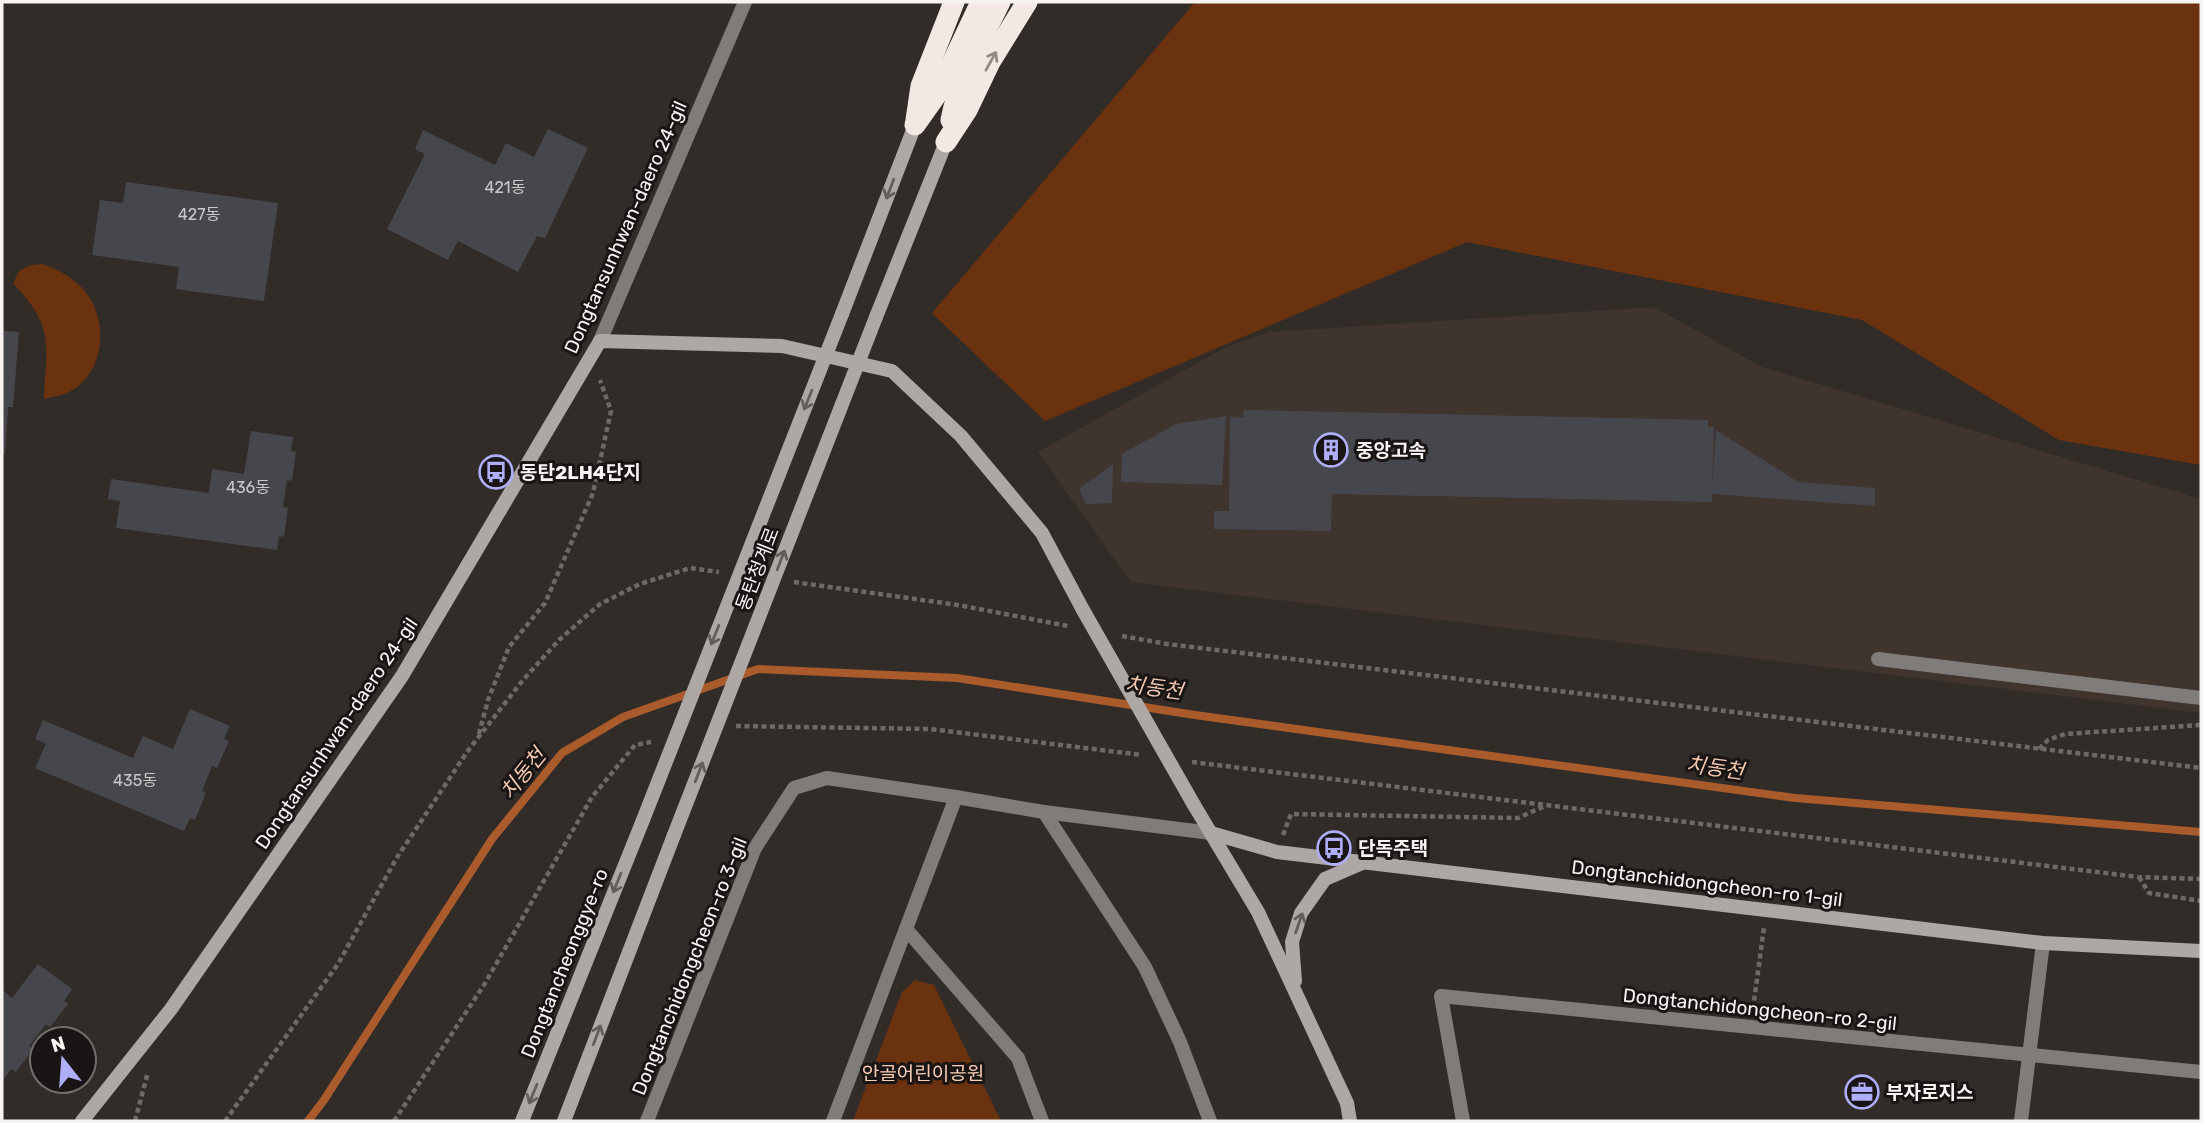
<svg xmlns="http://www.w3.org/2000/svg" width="2203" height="1123" font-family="Rubik,'Noto Sans KR',sans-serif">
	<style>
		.built { fill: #40342e }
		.green { fill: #6a320e }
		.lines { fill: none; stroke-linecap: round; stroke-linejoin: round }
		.stream { stroke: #aa5b2c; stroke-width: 8 }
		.building { fill: #46474d }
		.path { stroke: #6e6966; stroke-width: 4.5; stroke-dasharray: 5 3.5; stroke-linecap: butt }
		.lane { stroke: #7f7c7a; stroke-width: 14 }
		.street { stroke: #7f7c7a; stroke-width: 14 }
		.secondary { stroke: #ada8a5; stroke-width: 14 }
		.highway { stroke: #f2e9e5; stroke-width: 21 }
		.secondary-bridge { stroke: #ada8a5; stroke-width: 14 }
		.oneway { stroke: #908a87 }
		.oneway2 { stroke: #625e5c }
		.labels { text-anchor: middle; stroke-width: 6; stroke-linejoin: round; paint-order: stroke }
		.number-label { font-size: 16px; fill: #cbc8c8 }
		.street-label { font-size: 19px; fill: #f7f3f1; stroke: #181514 }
		.poi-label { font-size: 19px; font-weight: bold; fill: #f7f3f1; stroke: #181514; text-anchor: start }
		.park-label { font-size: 19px; fill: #facdb6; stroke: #181514 }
		.water-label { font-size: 21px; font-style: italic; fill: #f3c7b0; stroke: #181514 }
	</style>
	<rect width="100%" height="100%" fill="#322c29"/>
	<path class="built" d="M1654,307L1762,367L2201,499V713L1131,582L1038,452L1226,347L1270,332Z"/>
	<g class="green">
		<path d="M1195,2H2201V465L2059,440L1862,320L1467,242L1045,421L932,313Z"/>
		<path d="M42,264C56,268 70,276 80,286C111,315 107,377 65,394C59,396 51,397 44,399C47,343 54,327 14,284C17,268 27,265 42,264Z"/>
		<path d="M915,980L934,985L1001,1121H853L902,992Z"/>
	</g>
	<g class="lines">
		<path class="stream" d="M308,1121L324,1100L492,839L562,753L623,717L758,669L957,678L1195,715L1795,798L2201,832"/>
	</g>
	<g class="building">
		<path d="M548,129L588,148L545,238L537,236L518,272L458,241L448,260L387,229L425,154L415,149L423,130L495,165L506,143L534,157Z"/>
		<path d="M126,182L278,203L264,301L176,289L179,267L92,255L100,200L123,203Z"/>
		<path d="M2,331L19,332L13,407H8L5,454H2Z"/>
		<path d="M1244,410L1708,420V427H1714L1712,486L1716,430L1798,482L1875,488V506L1712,494V502L1332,494L1331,531L1214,529V511H1229L1230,417L1243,418Z"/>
		<path d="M1226,416L1222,485L1121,482L1122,454L1176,424Z"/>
		<path d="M251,431L293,437L291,451L296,452L292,481L287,480L283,507L288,508L284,537L279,536L277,550L116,528L120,501L108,499L111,479L209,493L212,469L244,474Z"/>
		<path d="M1113,464L1112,503L1086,504L1079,489Z"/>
		<path d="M190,709L230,726L224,739L229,741L217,768L212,766L202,791L206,793L195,820L190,818L184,831L35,768L46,744L35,739L43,720L133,758L143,736L173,749Z"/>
		<path d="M38,964L72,989L64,1001L68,1004L50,1027L46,1024L29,1046L33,1049L16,1072L11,1069L2,1082V990L12,998Z"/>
	</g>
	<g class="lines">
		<g class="path">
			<path d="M794,582L958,605L1068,626"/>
			<path d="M1122,636L1167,644L2201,768"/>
			<path d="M736,726L930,729L1142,755"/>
			<path d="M479,734L488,700L509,647L545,603L593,493L611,411L600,380"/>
			<path d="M2039,749L2048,740L2065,734L2201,725"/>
			<path d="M1192,762L2138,877L2201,879"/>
			<path d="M1283,835L1291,814L1518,818L1545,806"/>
			<path d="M2139,877L2149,893L2201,901"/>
			<path d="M1753,1009L1764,927"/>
			<path d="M135,1121L148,1072"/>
			<path d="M225,1121L338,964L396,859L467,752L523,680L559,640L600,604L640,584L690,568L719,572"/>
			<path d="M394,1121L484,985L592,797L635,745L651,742"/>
		</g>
		<path class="lane" d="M1878,659L2201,698"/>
		<g class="street">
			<path d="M600,341L745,2"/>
			<path d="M1044,812L1145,967L1180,1042L1210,1121"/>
			<path d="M906,929L1018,1058L1042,1121"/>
			<path d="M647,1121L755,848L794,788L827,778L956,797L1044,812L1211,833"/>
			<path d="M833,1121L956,797"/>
			<path d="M1463,1121L1441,996L2201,1072"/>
			<path d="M2021,1121L2043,943"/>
		</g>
		<g class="secondary">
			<path d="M842,314L915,125"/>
			<path d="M876,317L946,142"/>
			<path d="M1194,805L1258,912L1347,1103L1350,1121"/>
			<path d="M1211,833L1277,852L2043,943L2201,951"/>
			<path d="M1295,981L1292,942L1301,913L1325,879L1362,863"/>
			<path d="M82,1121L171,1009L402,676L600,341L782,346L892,371L961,436L1042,533L1083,610"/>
			<path d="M522,1121L643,820"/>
			<path d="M564,1121L674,835"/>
		</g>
		<g class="highway">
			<path d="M916,120L921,86L954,2"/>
			<path d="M951,120C959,78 982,39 1000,2"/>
			<path d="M915,125L939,91L981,2"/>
			<path d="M946,142L967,110L990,62L1027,2"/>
		</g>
		<g class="secondary-bridge">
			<path d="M1083,610L1194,805"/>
			<path d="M643,820L842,314"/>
			<path d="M674,835L876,317"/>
		</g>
	</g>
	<defs><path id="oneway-shaft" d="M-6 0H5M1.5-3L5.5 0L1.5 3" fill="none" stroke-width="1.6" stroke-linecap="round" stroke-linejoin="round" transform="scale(1.75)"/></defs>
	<use class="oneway" href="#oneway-shaft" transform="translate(991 61) rotate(-61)"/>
	<g class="oneway2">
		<use href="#oneway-shaft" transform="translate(890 189) rotate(111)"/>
		<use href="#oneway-shaft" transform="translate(808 400) rotate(112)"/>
		<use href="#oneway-shaft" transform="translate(781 560) rotate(-69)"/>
		<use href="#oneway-shaft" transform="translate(715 635) rotate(112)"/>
		<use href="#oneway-shaft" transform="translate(699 772) rotate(-69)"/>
		<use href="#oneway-shaft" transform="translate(617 883) rotate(112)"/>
		<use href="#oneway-shaft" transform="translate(1299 923) rotate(-71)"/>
		<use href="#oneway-shaft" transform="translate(597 1035) rotate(-69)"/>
		<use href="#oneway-shaft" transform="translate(533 1094) rotate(112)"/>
	</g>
	<defs>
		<symbol id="building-ring" viewBox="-11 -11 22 22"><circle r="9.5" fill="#181514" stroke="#afaefa" stroke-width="1.5"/><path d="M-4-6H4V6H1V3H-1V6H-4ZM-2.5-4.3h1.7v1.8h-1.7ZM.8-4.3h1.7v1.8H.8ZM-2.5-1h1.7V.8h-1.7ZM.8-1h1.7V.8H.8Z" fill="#afaefa"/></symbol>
		<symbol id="bus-ring" viewBox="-11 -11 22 22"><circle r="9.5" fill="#181514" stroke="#afaefa" stroke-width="1.5"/><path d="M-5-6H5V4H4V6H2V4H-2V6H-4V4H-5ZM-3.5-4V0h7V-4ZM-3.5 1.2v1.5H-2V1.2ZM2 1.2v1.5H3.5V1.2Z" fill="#afaefa"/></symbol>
		<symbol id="office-ring" viewBox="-11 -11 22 22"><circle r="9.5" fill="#181514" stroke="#afaefa" stroke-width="1.5"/><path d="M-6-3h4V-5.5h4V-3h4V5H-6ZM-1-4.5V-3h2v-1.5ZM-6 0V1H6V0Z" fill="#afaefa"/></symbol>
	</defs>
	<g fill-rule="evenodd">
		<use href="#building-ring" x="1312" y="431" width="38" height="38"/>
		<use href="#bus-ring" x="477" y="453" width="38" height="38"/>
		<use href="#bus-ring" x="1315" y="829" width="38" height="38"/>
		<use href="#office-ring" x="1843" y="1073" width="38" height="38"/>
	</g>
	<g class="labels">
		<g class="number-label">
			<text x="505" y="193">421동</text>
			<text x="199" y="220">427동</text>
			<text x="248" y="493">436동</text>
			<text x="135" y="786">435동</text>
		</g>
		<g class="street-label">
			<text transform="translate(625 227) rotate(-66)" y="7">Dongtansunhwan-daero 24-gil</text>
			<text transform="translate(757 569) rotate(-69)" y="7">동탄청계로</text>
			<text transform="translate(336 733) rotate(-56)" y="7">Dongtansunhwan-daero 24-gil</text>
			<text transform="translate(1707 883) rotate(7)" y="7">Dongtanchidongcheon-ro 1-gil</text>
			<text transform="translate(564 963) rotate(-68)" y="7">Dongtancheonggye-ro</text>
			<text transform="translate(689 966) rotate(-68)" y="7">Dongtanchidongcheon-ro 3-gil</text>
			<text transform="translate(1760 1009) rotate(6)" y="7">Dongtanchidongcheon-ro 2-gil</text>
		</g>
		<g class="poi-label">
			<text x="1356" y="457">중앙고속</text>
			<text x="520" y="479">동탄2LH4단지</text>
			<text x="1358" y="855">단독주택</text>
			<text x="1886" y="1099">부자로지스</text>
		</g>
		<g class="park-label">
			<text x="923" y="1080">안골어린이공원</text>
		</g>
		<g class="water-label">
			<text transform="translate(1154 688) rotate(8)" y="7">치동천</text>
			<text transform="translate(1715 768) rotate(8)" y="7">치동천</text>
			<text transform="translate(523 774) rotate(-51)" y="7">치동천</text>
		</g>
	</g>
	<rect width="2203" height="1123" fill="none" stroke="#f7f3f1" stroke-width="7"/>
	<g transform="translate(63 1060) rotate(343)"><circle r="33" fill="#181514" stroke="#716e6c" stroke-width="2"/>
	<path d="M0-5L12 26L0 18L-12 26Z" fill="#afaefa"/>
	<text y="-10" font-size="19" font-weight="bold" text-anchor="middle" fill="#f7f3f1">N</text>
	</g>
</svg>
